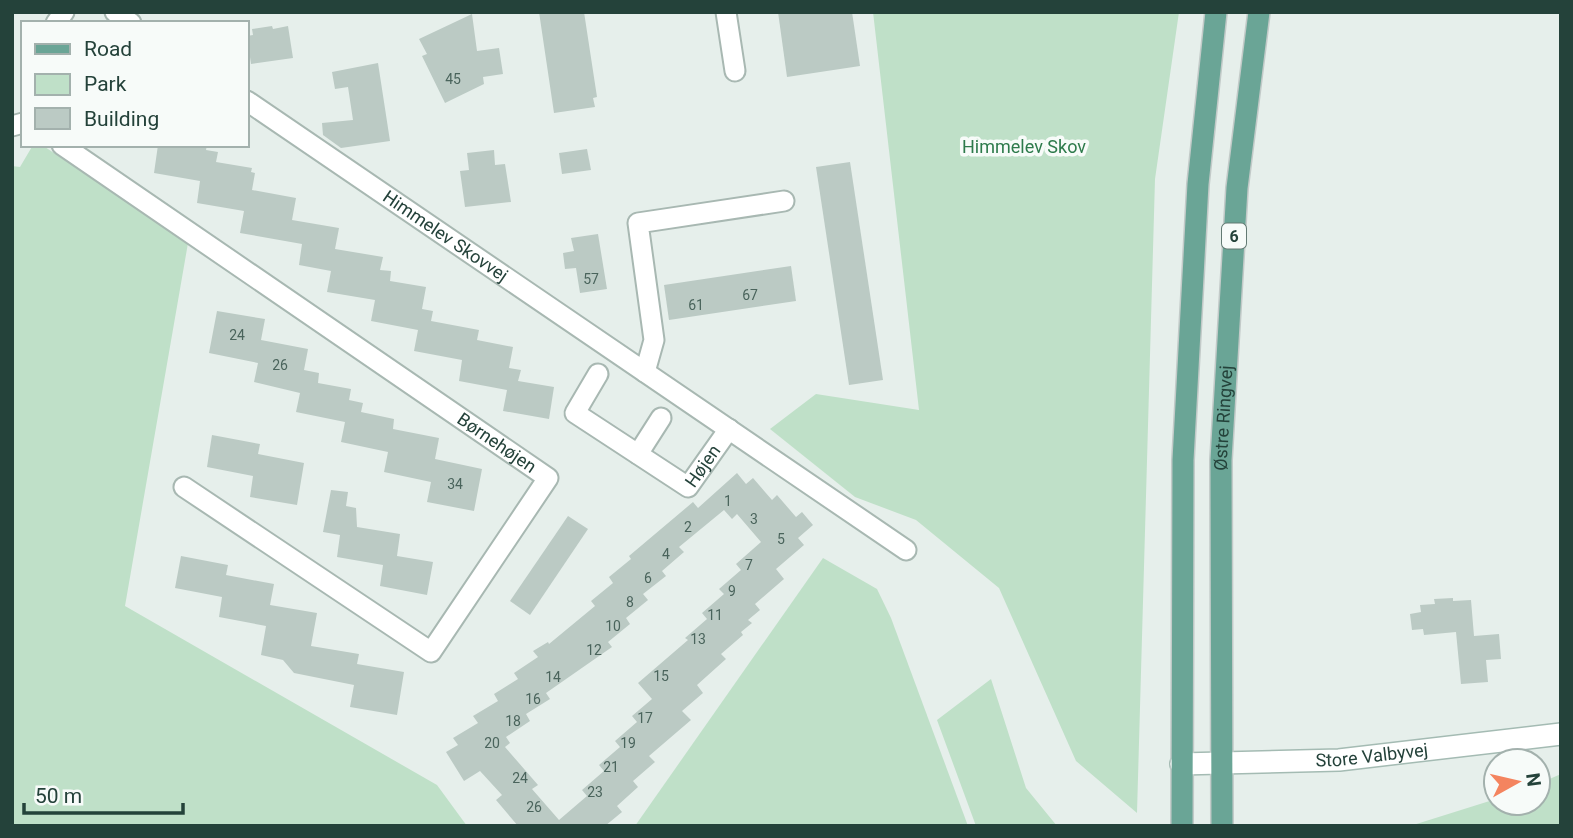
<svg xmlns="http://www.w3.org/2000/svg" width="1573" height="838" font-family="Roboto,sans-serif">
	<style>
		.green { fill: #bfe0c8 }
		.building { fill: #bbcac4; fill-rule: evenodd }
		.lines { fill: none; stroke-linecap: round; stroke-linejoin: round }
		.street-casing { stroke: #a8b8b2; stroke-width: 23 }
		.secondary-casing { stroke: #a4bbb3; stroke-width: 24 }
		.primary-casing { stroke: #c2cac8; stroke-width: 24 }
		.street { stroke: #fff; stroke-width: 19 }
		.secondary { stroke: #fff; stroke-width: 21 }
		.primary { stroke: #6aa596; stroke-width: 21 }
		.labels { text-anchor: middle; stroke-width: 7; stroke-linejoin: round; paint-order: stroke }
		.number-label { font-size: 14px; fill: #4a645c }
		.shield { fill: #f7fbf9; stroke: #637a73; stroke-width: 2 }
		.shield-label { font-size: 16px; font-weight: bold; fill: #24423a }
		.park-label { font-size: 18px; fill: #2d7a4b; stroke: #f7fbf9 }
		.street-label { font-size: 18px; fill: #24423a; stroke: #f7fbf9 }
	</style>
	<rect width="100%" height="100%" fill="#e6efeb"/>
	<g class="green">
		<path d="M873,12H1179L1155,179L1137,813L1076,761L999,588L916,520L855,497L770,429L816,394L919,410Z"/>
		<path d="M33,145H42L188,243L125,606L437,785L467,826H12V166L20,167Z"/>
		<path d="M823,558L877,589L891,618L968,826H635Z"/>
		<path d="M991,679L1026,788L1057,826H976L937,720Z"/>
		<path d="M1561,774V826H1410L1496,799V803H1538V784Z"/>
	</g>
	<g class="building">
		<path d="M539,12H584L597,97L593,98L595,107L554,113Z"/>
		<path d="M778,12H852L860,66L787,77Z"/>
		<path d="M472,14L477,51L499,48L503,74L483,77L484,84L445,103L422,56L427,54L419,39Z"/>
		<path d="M272,26L273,29L288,26L293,58L251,64L247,36L253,35L252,29Z"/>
		<path d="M378,63L390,141L341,148L323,135L322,123L353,120L348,87L335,89L332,72Z"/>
		<path d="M158,145H207L206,150L218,152L216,162L252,168L251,172L255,173L252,190L296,198L292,220L339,228L335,249L383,257L380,270L391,271L390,281L426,287L422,309L433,311L431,321L479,330L477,340L513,347L509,368L521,370L518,381L554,387L549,419L503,411L507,390L459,381L462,360L414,351L418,330L371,321L375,300L327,292L331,271L299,265L302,244L240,233L244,211L197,203L200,181L154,173Z"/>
		<path d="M587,149L591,170L562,174L559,153Z"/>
		<path d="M494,150L495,165L505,164L511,202L465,207L460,171L469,170L467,153Z"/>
		<path d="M850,162L883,380L849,385L816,167Z"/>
		<path d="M598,234L607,289L580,293L576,268L565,269L563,253L574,251L571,238Z"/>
		<path d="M791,266L796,301L669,320L664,285Z"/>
		<path d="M217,311L265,319L261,340L308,349L304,370L319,373L318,383L351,389L349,400L363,403L361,412L394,419L393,429L439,438L435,459L482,469L474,511L427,502L431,482L384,472L388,452L341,442L345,422L296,412L300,393L254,382L258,363L209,353Z"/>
		<path d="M212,435L260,444L258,454L304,463L297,505L250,497L253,476L207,467Z"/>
		<path d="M737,473L746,484L753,478L772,500L777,495L796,517L802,512L813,525L798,538L804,545L776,569L784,579L755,604L760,610L748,620L752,623L741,632L743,635L721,654L726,659L697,685L703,693L682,711L691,720L649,756L655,762L633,781L638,787L617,806L622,812L605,826H518L496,800L502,795L480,771L464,781L446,752L458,745L453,738L478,723L473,716L498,701L494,694L518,679L514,673L538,657L533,651L548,642L549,644L595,606L591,601L613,583L609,577L631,559L629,556L693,502L698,508ZM724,510L732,519L737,514L761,542L736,564L741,570L719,589L724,594L702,613L707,619L685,638L688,640L638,683L652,699L632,716L637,722L615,741L620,747L599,765L604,771L582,790L587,796L559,820L532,789L538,785L505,747L510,743L506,737L530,721L526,714L550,699L546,693L612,647L608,642L630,624L626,618L648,600L643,594L666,576L662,571L684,552L679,547Z"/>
		<path d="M331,490L348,492L346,506L356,508L357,527L400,534L397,556L433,562L427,595L380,586L383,565L337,557L340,535L323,532Z"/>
		<path d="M568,516L588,529L530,615L510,601Z"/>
		<path d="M181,556L228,565L226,575L274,584L270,605L317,613L311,646L359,654L357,664L404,672L397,715L350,707L354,685L294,673L283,660L261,655L266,626L219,617L222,597L175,588Z"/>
		<path d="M1453,598V601L1471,600L1474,636L1499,634L1501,659L1486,660L1488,682L1461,684L1456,632L1424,635L1423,629L1412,630L1410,614L1421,612L1420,605L1435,604L1434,599Z"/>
	</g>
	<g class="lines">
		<defs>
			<g id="street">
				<path d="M115,12L131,23"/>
				<path d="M726,12L735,71"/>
				<path d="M56,23L64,12"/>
				<path id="s1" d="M247,101L906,550"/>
				<path d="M12,126L23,123"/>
				<path id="s2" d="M62,145L548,478L431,652L184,487"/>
				<path d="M645,372L654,340L638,223L784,201"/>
				<path id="s3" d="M598,374L575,413L688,487L729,429"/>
				<path d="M638,454L661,418"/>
			</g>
			<g id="secondary">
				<path id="s4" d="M1181,764L1339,760L1561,734"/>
			</g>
			<g id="primary">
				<path d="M1182,826L1183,460L1198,184L1216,12"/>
				<path id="s5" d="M1222,826L1221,460L1237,188L1259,12"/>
			</g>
		</defs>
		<use href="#street" class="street-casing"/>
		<use href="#secondary" class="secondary-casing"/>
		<use href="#primary" class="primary-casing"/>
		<use href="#street" class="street"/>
		<use href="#secondary" class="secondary"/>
		<use href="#primary" class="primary"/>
	</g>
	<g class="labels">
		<g class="number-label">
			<text x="453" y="84">45</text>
			<text x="591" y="284">57</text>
			<text x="750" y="300">67</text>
			<text x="696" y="310">61</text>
			<text x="237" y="340">24</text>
			<text x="280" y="370">26</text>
			<text x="455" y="489">34</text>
			<text x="728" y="506">1</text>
			<text x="754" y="524">3</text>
			<text x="688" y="532">2</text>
			<text x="781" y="544">5</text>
			<text x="666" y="559">4</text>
			<text x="749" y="570">7</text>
			<text x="648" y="583">6</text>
			<text x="732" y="596">9</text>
			<text x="630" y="607">8</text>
			<text x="715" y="620">11</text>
			<text x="613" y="631">10</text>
			<text x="698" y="644">13</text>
			<text x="594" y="655">12</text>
			<text x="661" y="681">15</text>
			<text x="553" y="682">14</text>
			<text x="533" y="704">16</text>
			<text x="645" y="723">17</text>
			<text x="513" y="726">18</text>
			<text x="492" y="748">20</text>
			<text x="628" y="748">19</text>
			<text x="611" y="772">21</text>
			<text x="520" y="783">24</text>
			<text x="595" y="797">23</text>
			<text x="534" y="812">26</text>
		</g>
		<rect class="shield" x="1222" y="223.5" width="24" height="25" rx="5"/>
		<g class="shield-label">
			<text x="1234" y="242">6</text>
		</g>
		<g class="park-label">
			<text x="1024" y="153">Himmelev Skov</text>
		</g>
		<g class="street-label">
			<text dy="6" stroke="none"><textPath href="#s1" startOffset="240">Himmelev Skovvej</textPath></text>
			<text dy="6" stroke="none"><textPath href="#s5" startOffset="408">Østre Ringvej</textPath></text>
			<text dy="6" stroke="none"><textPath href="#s2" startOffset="527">Børnehøjen</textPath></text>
			<text dy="6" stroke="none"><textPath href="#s3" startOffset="206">Højen</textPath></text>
			<text dy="6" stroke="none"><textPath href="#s4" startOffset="191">Store Valbyvej</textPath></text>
		</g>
	</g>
	<rect width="1573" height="838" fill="none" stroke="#24423a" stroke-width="28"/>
	<rect x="21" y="21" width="228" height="126" fill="#f7fbf9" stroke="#a3b1ad" stroke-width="2"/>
	<rect x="35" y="44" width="35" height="10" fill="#6aa596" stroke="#a3b1ad" stroke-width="2"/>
	<text x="84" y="56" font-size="21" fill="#24423a">Road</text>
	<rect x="35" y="74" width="35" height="21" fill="#bfe0c8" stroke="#a3b1ad" stroke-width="2"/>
	<text x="84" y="91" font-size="21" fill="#24423a">Park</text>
	<rect x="35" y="108" width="35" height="21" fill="#bbcac4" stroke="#a3b1ad" stroke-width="2"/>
	<text x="84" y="126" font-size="21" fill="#24423a">Building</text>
	<g transform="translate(1517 782) rotate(82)"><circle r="33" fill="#f7fbf9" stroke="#a3b1ad" stroke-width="2"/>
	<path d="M0-5L12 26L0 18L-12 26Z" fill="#f4845f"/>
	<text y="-10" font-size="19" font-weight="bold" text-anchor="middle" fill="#24423a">N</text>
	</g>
	<path d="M24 803v10h159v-10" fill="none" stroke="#24423a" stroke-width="3.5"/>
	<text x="35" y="803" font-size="21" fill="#24423a" stroke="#f7fbf9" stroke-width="5" paint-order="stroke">50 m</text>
</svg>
